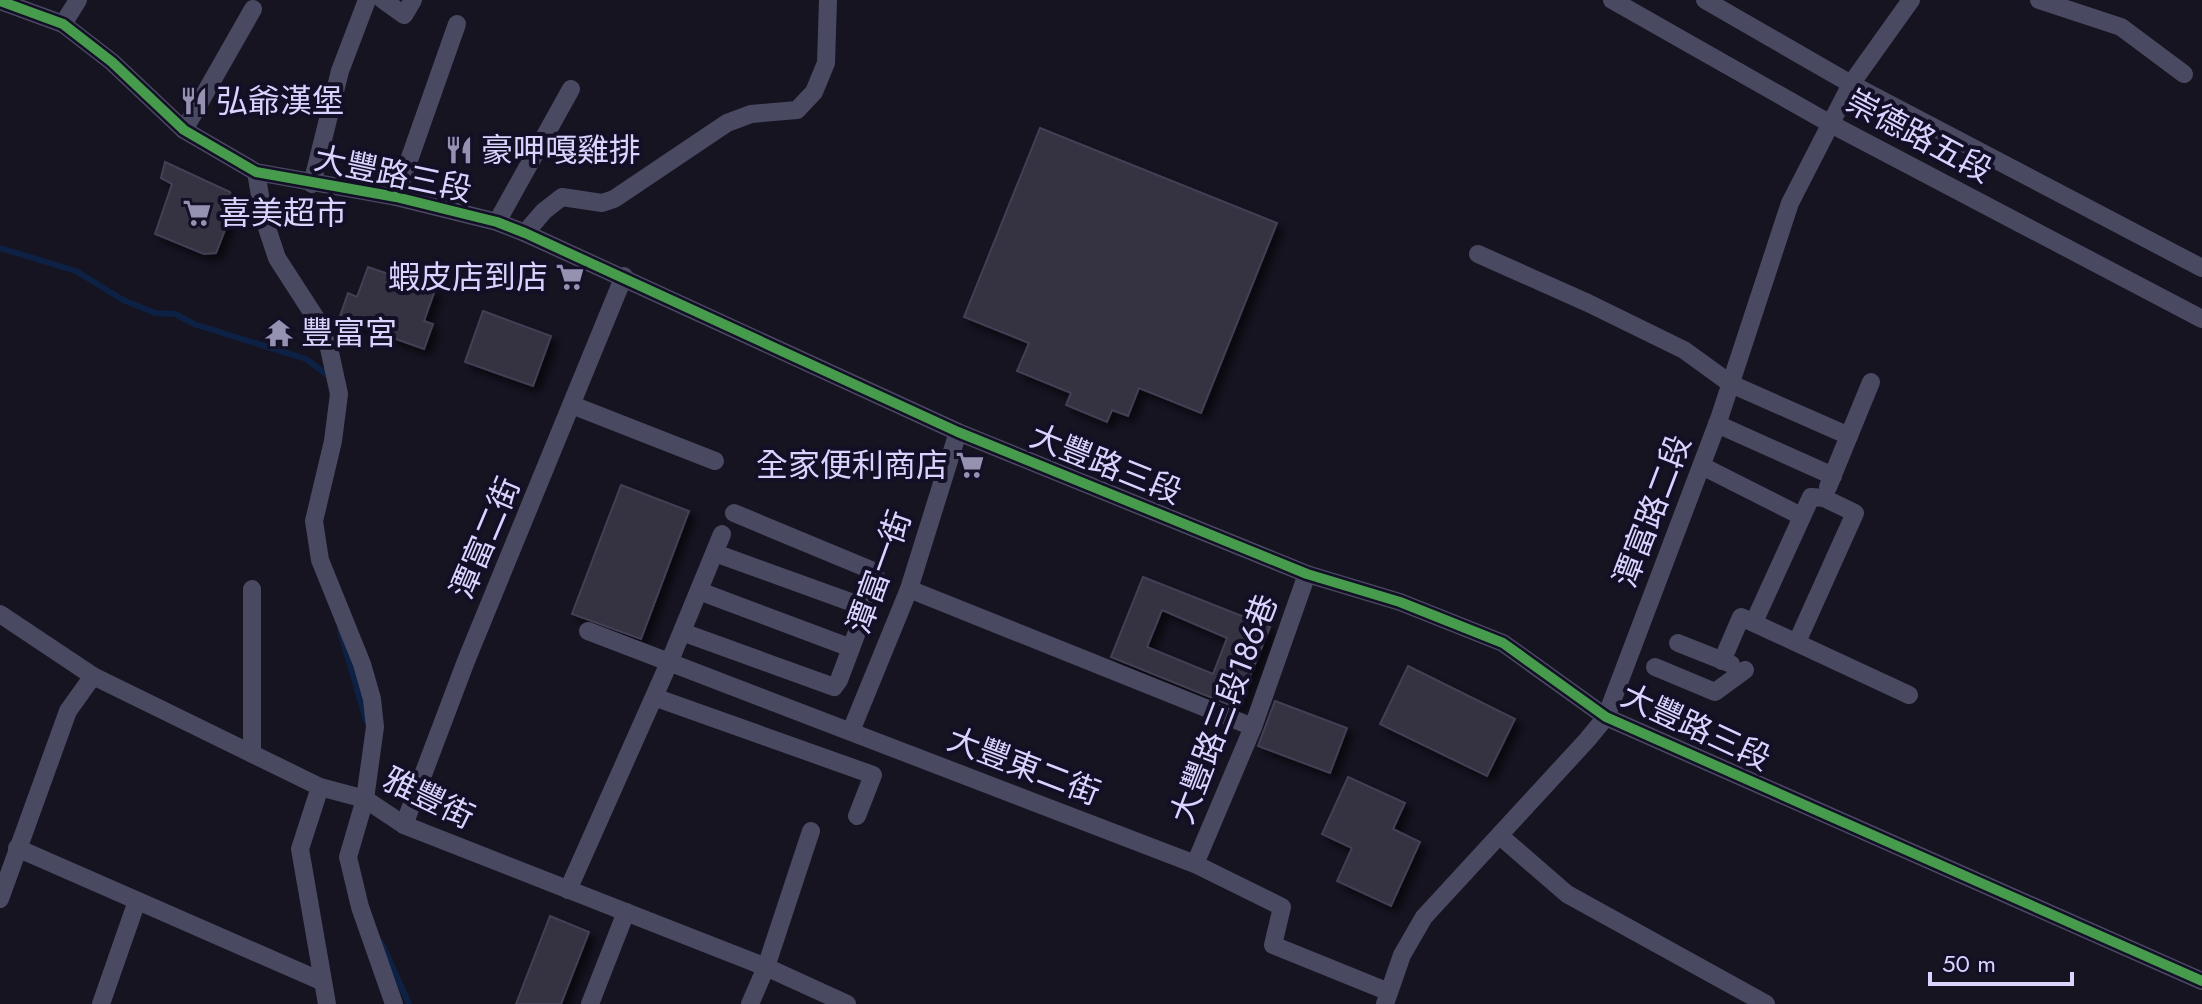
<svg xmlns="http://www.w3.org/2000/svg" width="2202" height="1004" font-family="Jost,'Noto Sans TC',sans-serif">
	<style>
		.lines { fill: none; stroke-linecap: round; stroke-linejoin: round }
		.stream { stroke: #0d2144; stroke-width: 6 }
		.building { fill: #343243; stroke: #433f54; stroke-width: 2; fill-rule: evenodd; filter: url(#shadow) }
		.minor { stroke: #4a4962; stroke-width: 18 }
		.cycleway-casing { stroke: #130f26; stroke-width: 15 }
		.cycleway { stroke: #469c4c; stroke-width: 10 }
		.labels { text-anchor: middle; stroke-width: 8; stroke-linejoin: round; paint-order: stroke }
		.poi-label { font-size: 32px; fill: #d9d4ff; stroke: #130f26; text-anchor: start }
		.street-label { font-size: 32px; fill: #d9d4ff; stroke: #130f26 }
	</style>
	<defs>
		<filter id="shadow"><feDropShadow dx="6" dy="6" stdDeviation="4" flood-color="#0009"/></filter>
	</defs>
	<rect width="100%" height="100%" fill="#161421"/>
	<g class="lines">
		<g class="stream">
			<path d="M0,248L76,271L123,300L155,313L175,314L194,324L306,359L330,377"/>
			<path d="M340,631L366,720"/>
			<path d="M381,942L409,1004"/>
		</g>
	</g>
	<g class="building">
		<path d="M1040,128L1277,223L1201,413L1139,388L1128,416L1112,410L1107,422L1066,405L1071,393L1017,371L1029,343L964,317Z"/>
		<path d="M165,162L230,192L235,204L216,253L204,254L155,234L172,184L161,178Z"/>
		<path d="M368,267L435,290L424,321L433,324L424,349L339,319L348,293L357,297Z"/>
		<path d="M483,311L551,336L533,386L465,362Z"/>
		<path d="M621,485L689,511L641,639L572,614Z"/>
		<path d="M1143,577L1270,627L1237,708L1111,657ZM1162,610L1227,638L1213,674L1147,647Z"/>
		<path d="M1408,666L1515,719L1487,776L1380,724Z"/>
		<path d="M1275,701L1347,728L1330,773L1258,746Z"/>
		<path d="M1348,777L1405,803L1393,829L1420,842L1391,906L1337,881L1352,848L1322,834Z"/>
		<path d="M550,916L589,932L561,1004H516Z"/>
	</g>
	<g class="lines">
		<g class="minor">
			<path d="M383,0L404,15L413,0"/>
			<path d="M1612,0L1829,123L2202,319"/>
			<path d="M1705,0L1851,84L2202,268"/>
			<path d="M2039,0L2121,27L2184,74"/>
			<path d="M0,1L63,24L112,62L184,130L256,172L396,197L497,222L525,233L958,432L1307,574L1400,602L1503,643L1606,717L2202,981"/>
			<path d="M63,24L78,0"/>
			<path d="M184,130L253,9"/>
			<path d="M256,172L264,219L277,258L317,320L329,348L339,394L333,441L314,521L320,560L362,664L372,699L375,727L365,799L348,857L360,907L394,1004"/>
			<path d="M312,184L340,71L367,0"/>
			<path d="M396,197L457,24"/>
			<path d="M497,222L571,89"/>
			<path d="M525,233L544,211L562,197L602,203L614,199L727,123L751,114L797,110L814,92L826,63L828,0"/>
			<path d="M1478,254L1588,303L1684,350L1731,384L1849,436"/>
			<path d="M572,405L715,461"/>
			<path d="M1717,424L1833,476"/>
			<path d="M1702,466L1801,516"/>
			<path d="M1828,487L1871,382"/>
			<path d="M715,553L867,608"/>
			<path d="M909,589L1253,727"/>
			<path d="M699,591L851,648"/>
			<path d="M0,614L93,676L320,787L365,799L404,825L766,967L847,1004"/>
			<path d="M1754,622L1811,497L1824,498L1855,513L1797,642"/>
			<path d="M588,631L1195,864L1282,907L1273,945L1389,992"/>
			<path d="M682,632L834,687L839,680L877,579L871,570L734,513"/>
			<path d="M1678,643L1731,664"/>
			<path d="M1722,661L1741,617L1909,695"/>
			<path d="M1655,667L1715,692L1745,670"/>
			<path d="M654,697L873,775L857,816"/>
			<path d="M851,731L909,589L958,432"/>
			<path d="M252,754V589"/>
			<path d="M320,787L300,849L327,1004"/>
			<path d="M404,825L466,661L624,276"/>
			<path d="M1500,836L1567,894L1766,1004"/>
			<path d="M17,848L321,981"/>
			<path d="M1195,864L1253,727L1307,574"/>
			<path d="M568,890L669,663L722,534"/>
			<path d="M0,899L68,711L93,676"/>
			<path d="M101,1004L137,901"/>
			<path d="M590,1004L626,912"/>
			<path d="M750,1004L766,967L811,831"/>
			<path d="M1385,1004L1402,955L1424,917L1587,740L1606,717L1719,419L1790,203L1851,84L1911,0"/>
		</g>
		<defs>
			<path id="cycleway" d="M0,1L63,24L112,62L184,130L256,172L396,197L497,222L525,233L958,432L1307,574L1400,602L1503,643L1606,717L2202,981"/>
		</defs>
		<use href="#cycleway" class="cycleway-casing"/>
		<use href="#cycleway" class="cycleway"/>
	</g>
	<defs>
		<symbol id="restaurant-bare" viewBox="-9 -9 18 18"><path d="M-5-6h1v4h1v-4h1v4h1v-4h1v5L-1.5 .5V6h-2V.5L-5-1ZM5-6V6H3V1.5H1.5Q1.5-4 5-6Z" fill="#9591b1" stroke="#130f26" stroke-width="2.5" paint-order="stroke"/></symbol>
		<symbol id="supermarket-bare" viewBox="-9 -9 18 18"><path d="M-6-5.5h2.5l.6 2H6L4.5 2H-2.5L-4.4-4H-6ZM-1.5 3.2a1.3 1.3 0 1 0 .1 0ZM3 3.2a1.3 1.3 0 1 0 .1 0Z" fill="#9591b1" stroke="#130f26" stroke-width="2.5" paint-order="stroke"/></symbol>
		<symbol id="temple-bare" viewBox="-9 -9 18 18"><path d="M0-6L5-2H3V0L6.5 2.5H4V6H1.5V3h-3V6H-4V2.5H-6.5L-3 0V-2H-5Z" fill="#9591b1" stroke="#130f26" stroke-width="2.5" paint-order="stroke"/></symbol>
	</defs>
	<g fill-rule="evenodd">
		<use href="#restaurant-bare" x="174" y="81" width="40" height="40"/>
		<use href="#restaurant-bare" x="439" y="130" width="40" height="40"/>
		<use href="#supermarket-bare" x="177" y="193" width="40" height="40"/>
		<use href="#supermarket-bare" x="550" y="257" width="40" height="40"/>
		<use href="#temple-bare" x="259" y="313" width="40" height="40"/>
		<use href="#supermarket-bare" x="950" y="445" width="40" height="40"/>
	</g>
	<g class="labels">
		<g class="poi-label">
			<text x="216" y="112">弘爺漢堡</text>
			<text x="481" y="161">豪呷嘎雞排</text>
			<text x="219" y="224">喜美超市</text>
			<text x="548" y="288" text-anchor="end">蝦皮店到店</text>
			<text x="301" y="344">豐富宮</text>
			<text x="948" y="476" text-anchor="end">全家便利商店</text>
		</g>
		<g class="street-label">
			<text transform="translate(1919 136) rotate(28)" y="11">崇德路五段</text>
			<text transform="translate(393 174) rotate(12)" y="11">大豐路三段</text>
			<text transform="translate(1106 464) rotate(22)" y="11">大豐路三段</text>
			<text transform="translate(1652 511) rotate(-69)" y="11">潭富路二段</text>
			<text transform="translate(485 538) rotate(-67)" y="11">潭富二街</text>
			<text transform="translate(879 572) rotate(-70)" y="11">潭富一街</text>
			<text transform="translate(1224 709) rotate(-69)" y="11">大豐路三段186巷</text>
			<text transform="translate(1696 727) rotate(25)" y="11">大豐路三段</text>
			<text transform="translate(1024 766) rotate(21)" y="11">大豐東二街</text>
			<text transform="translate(429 798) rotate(26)" y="11">雅豐街</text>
		</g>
	</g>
	<path d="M1930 972v12h142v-12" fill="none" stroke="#d9d4ff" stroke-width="4"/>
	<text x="1942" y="972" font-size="24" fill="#d9d4ff" stroke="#130f26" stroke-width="6" paint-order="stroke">50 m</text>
</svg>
